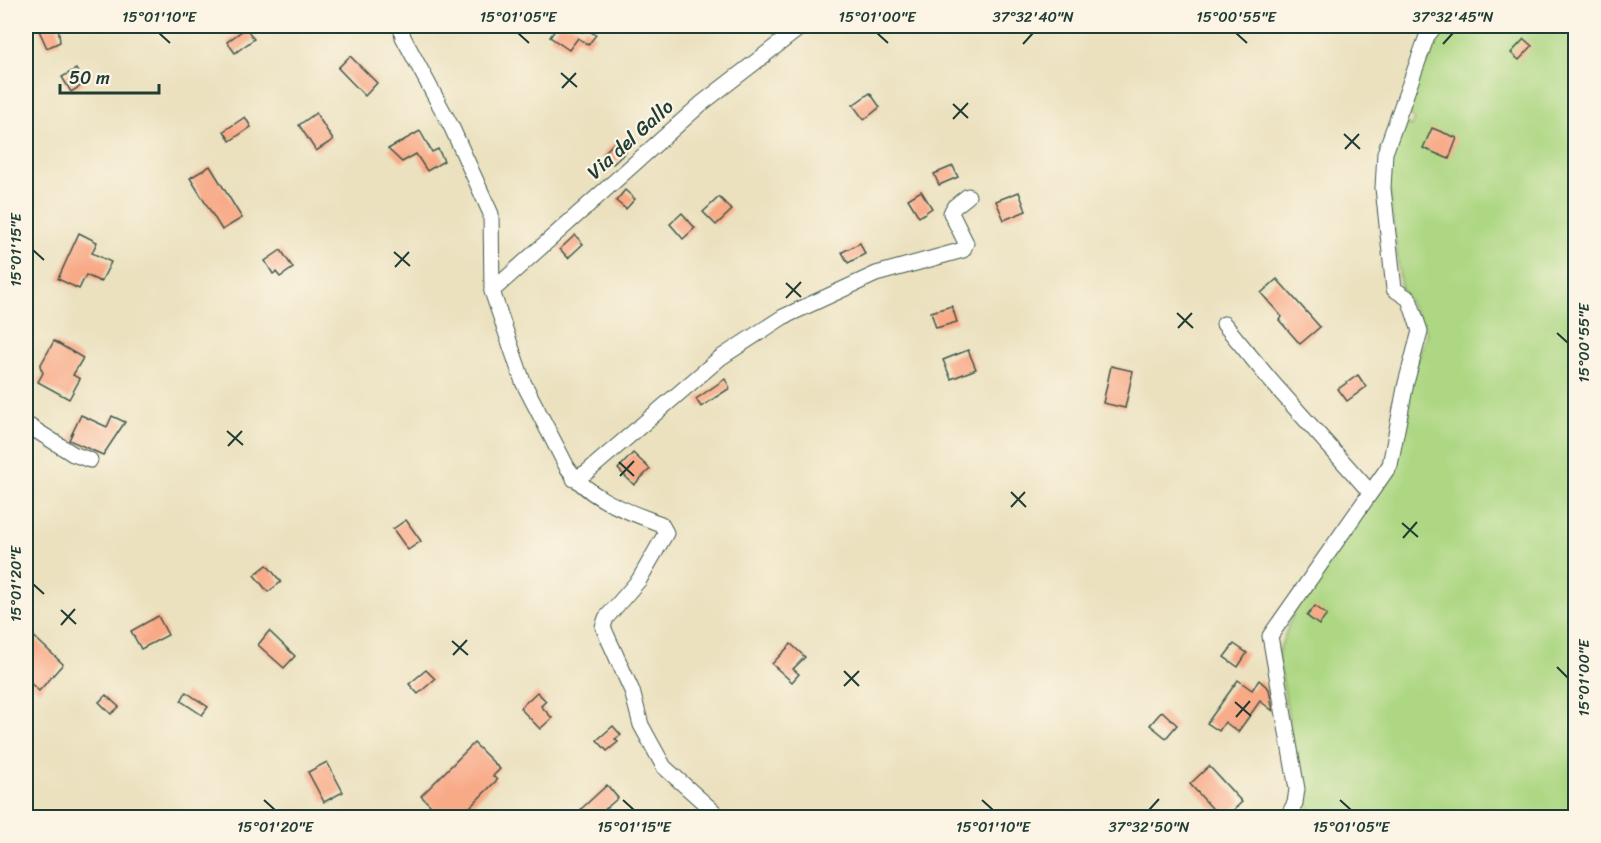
<svg xmlns="http://www.w3.org/2000/svg" width="1601" height="843" font-family="Sriracha,sans-serif">
	<style>
		.green { fill: #add783; stroke: #668a5c; stroke-width: 1.5 }
		.building { fill: #f8a986 }
		.lines { fill: none; stroke-linecap: round; stroke-linejoin: round }
		.minor-casing { stroke: #3e5649; stroke-width: 17 }
		.minor { stroke: #fff; stroke-width: 15 }
		.ticks { fill: none; stroke: #1f3d34; stroke-width: 2 }
		.labels { text-anchor: middle; stroke-width: 4.5; stroke-linejoin: round; paint-order: stroke }
		.street-label { font-size: 20px; fill: #1f3d34; stroke: #fcf5e5 }
		.neatline { fill: none; stroke: #1f3d34; stroke-width: 2 }
		.ticks-label { font-size: 15px; text-anchor: middle; fill: #1f3d34 }
	</style>
	<rect width="100%" height="100%" fill="#fcf5e5"/>
	<filter id="ink" filterUnits="userSpaceOnUse"><feTurbulence type="fractalNoise" baseFrequency=".0167" numOctaves="2"/><feDisplacementMap in="SourceGraphic" scale="12" xChannelSelector="R" yChannelSelector="G"/><feConvolveMatrix kernelMatrix="1 2 1 2 8 2 1 2 1" color-interpolation-filters="sRGB"/></filter>
	<filter id="wash" filterUnits="userSpaceOnUse"><feTurbulence type="fractalNoise" baseFrequency=".008" numOctaves="4" result="noise"/><feDisplacementMap in="SourceGraphic" scale="24" xChannelSelector="R" yChannelSelector="G"/><feGaussianBlur stdDeviation="1.35" result="paint"/><feColorMatrix in="noise" values="0 0 0 0 0 0 0 0 0 0 0 0 0 0 0 0 0 1.4 0 .05"/><feComposite in="paint" operator="in"/></filter>
	<g filter="url(#wash)">
		<rect width="100%" height="100%" fill="#ebe1bf"/>
		<path class="green" d="M1440,26H1575V817H1293L1295,813H1307L1310,807L1301,799L1278,653L1296,606L1382,485L1412,373L1427,333L1401,288L1388,179L1401,121L1411,126L1414,120L1407,109L1430,38Z"/>
		<g id="blocks">
			<g class="building">
				<path d="M37,26H58L60,42L47,48Z"/>
				<path d="M558,26H574L582,32L585,28L596,35L588,45L578,38L569,50L550,37Z"/>
				<path d="M246,28L254,39L235,53L227,42Z"/>
				<path d="M1524,39L1532,46L1519,60L1511,53Z"/>
				<path d="M350,56L377,83L365,96L338,68Z"/>
				<path d="M76,69L84,84L71,92L62,77Z"/>
				<path d="M870,93L880,107L864,120L853,105Z"/>
				<path d="M316,113L333,140L316,151L299,125Z"/>
				<path d="M245,117L251,127L230,141L224,131Z"/>
				<path d="M1432,128L1457,138L1449,159L1423,148Z"/>
				<path d="M420,131L432,152L438,149L444,161L427,171L416,154L402,162L388,149Z"/>
				<path d="M616,141L626,152L613,164L603,154Z"/>
				<path d="M210,166L242,218L222,230L190,178Z"/>
				<path d="M953,166L958,177L939,185L934,174Z"/>
				<path d="M625,190L635,199L626,209L616,201Z"/>
				<path d="M921,191L932,208L919,217L908,199Z"/>
				<path d="M1019,192L1026,211L1004,220L996,201Z"/>
				<path d="M719,197L732,210L716,225L703,212Z"/>
				<path d="M682,213L695,228L683,239L670,224Z"/>
				<path d="M79,233L97,242L92,253L111,262L101,282L86,275L79,289L58,279Z"/>
				<path d="M575,235L583,244L568,258L560,249Z"/>
				<path d="M860,243L865,254L848,263L842,252Z"/>
				<path d="M281,250L293,268L280,277L276,272L273,274L265,261Z"/>
				<path d="M1277,279L1320,327L1300,344L1279,320L1282,317L1261,293Z"/>
				<path d="M952,306L957,322L936,328L931,312Z"/>
				<path d="M54,341L83,358L73,375L80,379L69,399L38,382L43,373L40,366Z"/>
				<path d="M968,350L976,369L951,379L943,360Z"/>
				<path d="M1111,366L1133,371L1125,408L1103,403Z"/>
				<path d="M1358,375L1366,387L1347,401L1338,389Z"/>
				<path d="M725,379L730,388L701,407L696,399Z"/>
				<path d="M81,415L107,427L112,416L125,422L103,455L69,440Z"/>
				<path d="M633,453L650,469L634,485L618,469Z"/>
				<path d="M406,520L421,541L408,550L393,529Z"/>
				<path d="M267,565L281,582L268,592L254,575Z"/>
				<path d="M1315,606L1327,615L1319,625L1307,616Z"/>
				<path d="M158,616L168,635L141,649L131,631Z"/>
				<path d="M26,629L63,664L39,691L26,679Z"/>
				<path d="M269,631L295,656L284,668L258,645Z"/>
				<path d="M791,644L805,657L793,669L799,674L792,682L772,664Z"/>
				<path d="M1234,644L1247,653L1238,667L1224,657Z"/>
				<path d="M426,670L435,679L418,694L409,684Z"/>
				<path d="M1238,680L1252,690L1259,680L1269,689L1273,711L1260,701L1238,732L1225,722L1219,731L1207,723Z"/>
				<path d="M186,692L208,707L202,715L181,701Z"/>
				<path d="M537,692L546,701L541,706L552,718L540,729L520,708Z"/>
				<path d="M106,695L119,707L111,714L99,702Z"/>
				<path d="M1162,711L1177,725L1166,738L1150,725Z"/>
				<path d="M613,726L621,735L615,739L618,742L607,751L597,740Z"/>
				<path d="M474,743L500,769L493,776L497,780L459,818H443L421,796Z"/>
				<path d="M327,762L343,792L324,802L308,772Z"/>
				<path d="M1209,766L1242,802L1225,818H1221L1190,784Z"/>
				<path d="M607,785L618,798L595,818H588L581,809Z"/>
			</g>
		</g>
	</g>
	<g filter="url(#ink)">
		<use href="#blocks" fill-opacity="0" stroke="#3e5649" stroke-width="1.5"/>
		<g class="lines">
			<defs>
				<g id="minor">
					<path d="M401,26L403,37L452,128L491,214L492,291L523,382L567,467C588,499 627,511 661,524L666,533L639,580L606,618L603,627L632,691L641,725L664,767L721,818"/>
					<path d="M492,291L701,104L802,26"/>
					<path d="M1224,324L1271,381L1370,492"/>
					<path d="M26,424L73,454L90,460"/>
					<path d="M574,479L587,472L720,358L783,317L876,274L963,250L966,243L951,213L954,207L968,196"/>
					<path d="M1287,818L1295,803L1297,789L1270,636L1390,465L1406,383L1420,331L1409,299L1394,289L1383,188L1385,153L1427,36L1435,26"/>
				</g>
			</defs>
			<use href="#minor" class="minor-casing"/>
			<use href="#minor" class="minor"/>
		</g>
	</g>
	<path class="ticks" d="M159,33L170,43M518,33L529,43M877,33L888,43M1236,33L1247,43M1023,44L1033,33M1443,44L1453,33M561,73L577,87M562,88L576,73M953,104L968,118M953,119L968,103M1344,134L1360,149M1345,149L1359,134M33,250L44,260M394,252L410,266M395,267L409,252M786,283L801,297M786,298L801,282M1177,313L1193,328M1178,328L1192,313M1557,333L1568,343M227,431L243,445M228,446L242,431M619,462L634,476M620,476L634,461M1011,492L1026,507M1011,507L1025,492M1402,523L1418,537M1403,538L1417,522M33,584L44,594M61,610L76,624M61,625L75,609M452,641L468,655M453,655L467,640M1557,667L1568,678M844,671L859,686M844,686L859,671M1235,702L1251,716M1236,717L1250,701M264,800L275,810M623,800L634,810M982,800L993,810M1340,800L1351,810M1149,810L1159,799"/>
	<g class="labels">
		<g class="street-label">
			<text transform="translate(630 139) rotate(-42)" y="7">Via del Gallo</text>
		</g>
	</g>
	<rect width="1601" height="843" fill="none" stroke="#fcf5e5" stroke-width="66"/>
	<path d="M60 84v9h99v-9" fill="none" stroke="#1f3d34" stroke-width="3"/>
	<text x="69" y="84" font-size="18" fill="#1f3d34" stroke="#fcf5e5" stroke-width="4.5" paint-order="stroke">50 m</text>
	<rect x="33" y="33" width="1535" height="777" class="neatline"/>
	<g class="ticks-label">
		<text x="159" y="22">15°01'10"E</text>
		<text x="518" y="22">15°01'05"E</text>
		<text x="877" y="22">15°01'00"E</text>
		<text x="1033" y="22">37°32'40"N</text>
		<text x="1236" y="22">15°00'55"E</text>
		<text x="1453" y="22">37°32'45"N</text>
		<text transform="translate(16 250) rotate(-90)" y="5">15°01'15"E</text>
		<text transform="translate(1584 343) rotate(-90)" y="5">15°00'55"E</text>
		<text transform="translate(16 584) rotate(-90)" y="5">15°01'20"E</text>
		<text transform="translate(1584 678) rotate(-90)" y="5">15°01'00"E</text>
		<text x="275" y="832">15°01'20"E</text>
		<text x="634" y="832">15°01'15"E</text>
		<text x="993" y="832">15°01'10"E</text>
		<text x="1149" y="832">37°32'50"N</text>
		<text x="1351" y="832">15°01'05"E</text>
	</g>
</svg>
